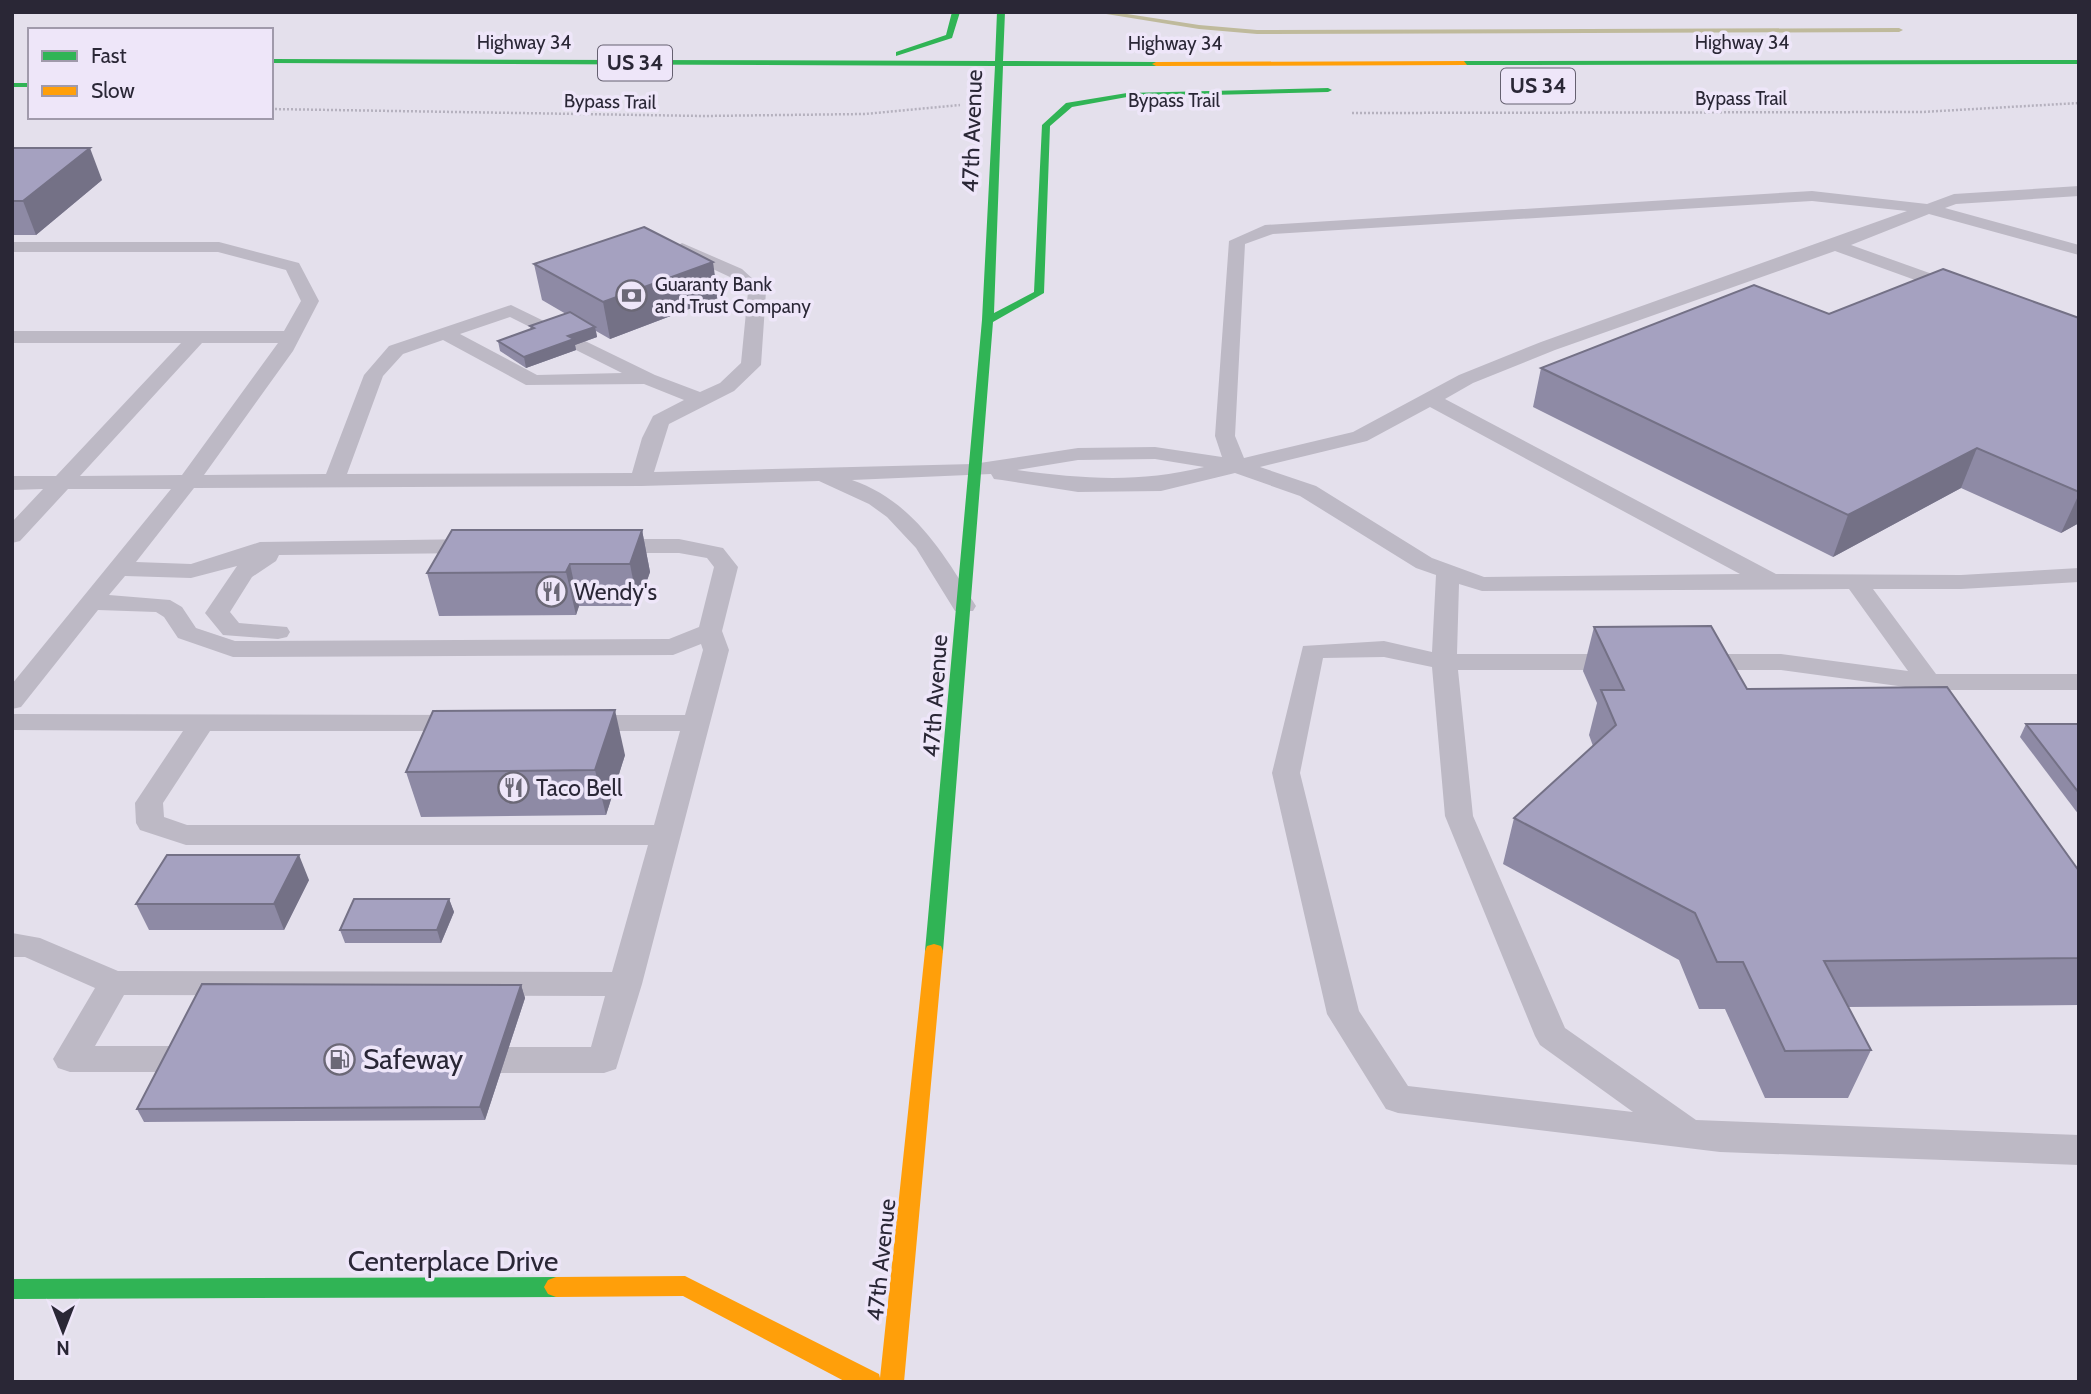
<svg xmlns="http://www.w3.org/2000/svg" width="2091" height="1394" font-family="Cabin,sans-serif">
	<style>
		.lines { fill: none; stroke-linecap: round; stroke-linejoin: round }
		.stream { fill: #bfba9c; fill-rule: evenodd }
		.path { stroke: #b5b1be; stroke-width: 2.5; stroke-dasharray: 2 2; stroke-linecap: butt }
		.lane { fill: #bdb9c5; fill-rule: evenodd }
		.fast { fill: #30b455; fill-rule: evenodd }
		.slow { fill: #ff9f0a; fill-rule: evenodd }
		.wall { fill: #8e8aa5 }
		.shaded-wall { fill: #747186 }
		.building { fill: #a5a1c0; stroke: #747186; stroke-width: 2 }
		.labels { text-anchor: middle; stroke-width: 7; stroke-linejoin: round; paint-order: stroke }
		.far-street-label { font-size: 19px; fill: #2a2736; stroke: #eee6f9 }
		.far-poi-label { font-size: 19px; fill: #2a2736; stroke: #eee6f9; text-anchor: start }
		.shield { fill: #eee6f9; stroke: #656070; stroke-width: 2 }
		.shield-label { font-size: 21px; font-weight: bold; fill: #2a2736 }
		.street-label { font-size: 23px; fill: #2a2736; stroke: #eee6f9 }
		.poi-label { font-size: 23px; fill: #2a2736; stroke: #eee6f9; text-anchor: start }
		.near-poi-label { font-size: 28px; fill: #2a2736; stroke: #eee6f9; text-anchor: start }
		.near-street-label { font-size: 28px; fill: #2a2736; stroke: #eee6f9 }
	</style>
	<rect width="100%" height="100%" fill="#e4e0ec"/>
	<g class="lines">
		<path class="stream" d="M1094,12H1114L1199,25L1257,30L1899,28L1903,30L1899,32L1257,34L1199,29Z"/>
		<g class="path">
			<path d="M271,109L703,116L865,114L960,105"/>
			<path d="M1352,113L1922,112L2079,103"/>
		</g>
		<path class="lane" d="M2079,186V196L1956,204L1945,208L2079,245V255L1929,214L1851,245L1963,285L1966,289L1963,293H1951L1835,251L1555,350L1473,383L1445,399L1776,574L1961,575L2079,568V582L1961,589H1873L1936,674H2079V690H1947L1944,697H1926L1920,689L1781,670H1697L1688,667L1684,662L1688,657L1697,654H1781L1908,671L1849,589L1482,591L1459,584L1457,654H1620L1629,657L1633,662L1629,667L1620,670H1458L1473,816L1565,1028L1696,1120L2079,1135V1165L1720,1152L1398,1113L1386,1109L1327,1014L1272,773L1303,646L1384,641L1432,652L1436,575L1416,568L1300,496L1235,473L1161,491L1078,492L1002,480L994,479L991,474L852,480C913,501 944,554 976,606L973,611H955L916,548L887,517L869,504L819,481L641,486L194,488L136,562L191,564L260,542L477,539L485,541L489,546L485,551L477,553L279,555L276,561L252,577L230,612L239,623L287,627L290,632L287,637L278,639L223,635L205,613L237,566L191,578L125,576L109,595L170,600L182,607L196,628L235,641L669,639L699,627L714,567L707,558L679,553H610L602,551L598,546L602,541L610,539H679L723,548L738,567L722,631L729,650L642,984L616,1069L604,1073H470L458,1069L453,1060L458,1051L470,1047H591L605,996L124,995L95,1046H197L209,1050L214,1059L209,1068L197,1072H70L58,1068L53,1059L95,988L25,957H12V933L40,938L118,971L612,972L648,845H186L140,830L136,823L135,803L183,731L12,730V714L462,715L471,717L475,723L471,729L462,731H210L163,803L164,817L187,825H654L680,731H584L575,729L571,723L575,717L584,715H685L703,650L701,644L673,655L233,657L178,638L164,617L156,612L98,610L21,707L12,709V684L171,489H68L20,541L12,543V522L43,489L12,490V476H56L181,343H12V331H284L301,301L286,270L218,252H12V242H219L299,263L319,301L293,351L204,475L326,474L364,375L389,346L511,305L655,375L700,392L720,383L741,363L748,292L730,277L676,252L673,248L682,243L742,269L766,291L761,365L734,391L669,424L654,472L973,464L1078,448L1155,447L1222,457L1215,436L1229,241L1265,225L1812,191L1927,204L1954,194ZM1812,201L1907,211L1541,342L1459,375L1353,432L1244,458L1235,436L1245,244L1273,234ZM510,317L622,373L537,375L460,334ZM443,340L526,385L644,384L684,400L653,416L642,438L632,473L347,474L383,376L403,354ZM202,343H278L182,475L80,476ZM1430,407L1740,574L1484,577L1432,558L1316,486L1260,467L1367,441ZM1155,459L1204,467C1138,483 1084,479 1017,470L1078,460ZM1384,657L1432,667L1445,816L1535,1036L1540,1045L1633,1112L1408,1086L1359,1011L1300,773L1323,658Z"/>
		<g class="fast">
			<path d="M952,12H960L952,38L896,56V52L946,35Z"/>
			<path d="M997,12H1005L1003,61L1156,62L1160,64L1156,66H1003L994,313L1034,292L1042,125L1066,103L1127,93L1328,88L1332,90L1328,92L1127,97L1072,107L1050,126L1044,293L993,322L943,951L941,956L934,958L927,956L925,951L982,320L995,66L271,63V59L995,61Z"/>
			<path d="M2079,60V64L1464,65L1460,63L1464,61Z"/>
			<rect x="12" y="83" width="18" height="4"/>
			<path d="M556,1277L564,1280L568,1287L564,1294L556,1297L12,1299V1279Z"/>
		</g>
		<g class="slow">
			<path d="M1464,61L1467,65L1156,66L1152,64L1156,62Z"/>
			<path d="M934,944L941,946L943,951L904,1382H846L683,1296L556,1297L548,1294L544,1287L548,1280L556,1277L685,1276L879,1374L880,1378L925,951L927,946Z"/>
		</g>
	</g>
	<g class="wall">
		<path d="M12,148L102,180L36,235H12Z"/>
		<path d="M534,264L718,298L610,339L596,331L597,337L575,345L576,350L526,368L500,351L498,341L531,329L530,326L566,314L542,300Z"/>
		<path d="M1829,314L2079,318V523L2061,533L1961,488L1833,557L1533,407L1541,368Z"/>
		<path d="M642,530L650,572L638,606H579L576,615L439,616L427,573Z"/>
		<path d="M1594,627L1747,689L2079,871V1005L1848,1007L1871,1050L1848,1098H1765L1725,1009H1699L1679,960L1503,864L1514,818L1593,746L1589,735L1597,703L1583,671Z"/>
		<path d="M2026,724H2079V815L2020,737Z"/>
		<path d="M625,755L606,815L421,817L406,772Z"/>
		<path d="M309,880L284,930H149L136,904Z"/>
		<path d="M449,899L454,912L441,943H345L340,930Z"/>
		<path d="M521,985L525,998L485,1120L144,1122L137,1109Z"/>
	</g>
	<g class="shaded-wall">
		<path d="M90,148L102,180L36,235L23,201Z"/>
		<path d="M713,262L718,298L610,339L603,302Z"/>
		<path d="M595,327L597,337L575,345L576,350L526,368L524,357L568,336Z"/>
		<path d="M1977,448L1961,488L1833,557L1848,515Z"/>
		<path d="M2079,494V523L2061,533Z"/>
		<path d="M642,530L650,572L638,606L630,564Z"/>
		<path d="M570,564L579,606L576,615L566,572Z"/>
		<path d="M615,710L625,755L606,815L595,770Z"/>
		<path d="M299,855L309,880L284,930L274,904Z"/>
		<path d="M449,899L454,912L441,943L437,930Z"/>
		<path d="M521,985L525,998L485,1120L480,1107Z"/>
	</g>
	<g class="building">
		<path d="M12,148H90L23,201H12Z"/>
		<path d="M644,227L713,262L603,302L534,264Z"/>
		<path d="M1943,269L2079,318V492L1977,448L1848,515L1541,368L1754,285L1829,314Z"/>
		<path d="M570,312L595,327L568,336L574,339L524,357L498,341L534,328L530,326Z"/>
		<path d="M452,530H642L630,564H570L566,572L427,573Z"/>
		<path d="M1711,626L1747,689L1947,687L2079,871V958L1824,961L1871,1050L1785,1051L1743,962H1717L1695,913L1514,818L1616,725L1601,690H1624L1594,627Z"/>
		<path d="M615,710L595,770L406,772L433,711Z"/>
		<path d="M2026,724H2079V793Z"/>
		<path d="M167,855H299L274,904H136Z"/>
		<path d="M354,899H449L437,930H340Z"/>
		<path d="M202,984L521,985L480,1107L137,1109Z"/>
	</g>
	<defs>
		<symbol id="bank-ring" viewBox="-11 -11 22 22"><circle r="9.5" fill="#eee6f9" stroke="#6b6876" stroke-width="1.5"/><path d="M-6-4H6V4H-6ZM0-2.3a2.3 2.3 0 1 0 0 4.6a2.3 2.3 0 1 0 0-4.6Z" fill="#6b6876"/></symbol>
		<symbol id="restaurant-ring" viewBox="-11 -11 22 22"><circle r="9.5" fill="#eee6f9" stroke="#6b6876" stroke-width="1.5"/><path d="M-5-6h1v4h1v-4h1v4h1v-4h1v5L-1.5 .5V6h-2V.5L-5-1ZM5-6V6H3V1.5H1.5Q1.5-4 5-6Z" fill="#6b6876"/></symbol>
		<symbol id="fuel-ring" viewBox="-11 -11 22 22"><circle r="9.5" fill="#eee6f9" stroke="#6b6876" stroke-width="1.5"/><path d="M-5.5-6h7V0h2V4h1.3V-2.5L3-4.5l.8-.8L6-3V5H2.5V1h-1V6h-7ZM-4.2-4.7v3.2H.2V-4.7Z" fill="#6b6876"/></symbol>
	</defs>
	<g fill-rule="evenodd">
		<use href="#bank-ring" x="614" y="278" width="35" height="35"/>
		<use href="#restaurant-ring" x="534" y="574" width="35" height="35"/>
		<use href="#restaurant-ring" x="496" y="770" width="35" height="35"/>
		<use href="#fuel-ring" x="322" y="1042" width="35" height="35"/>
	</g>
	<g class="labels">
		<g class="far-street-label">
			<text x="524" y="49">Highway 34</text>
			<text x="1742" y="49">Highway 34</text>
			<text x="1175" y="50">Highway 34</text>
			<text x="1741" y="105">Bypass Trail</text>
			<text x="1174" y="107">Bypass Trail</text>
			<text transform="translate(610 101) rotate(1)" y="7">Bypass Trail</text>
		</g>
		<g class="far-poi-label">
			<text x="655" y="291">Guaranty Bank<tspan x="655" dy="22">and Trust Company</tspan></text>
		</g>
		<g class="shield">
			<rect x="598" y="45.5" width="74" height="35" rx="5"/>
			<rect x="1501" y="68.5" width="74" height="35" rx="5"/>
		</g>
		<g class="shield-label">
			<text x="635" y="70">US 34</text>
			<text x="1538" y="93">US 34</text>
		</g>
		<g class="street-label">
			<text transform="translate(972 131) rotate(-88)" y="8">47th Avenue</text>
			<text transform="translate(935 696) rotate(-86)" y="8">47th Avenue</text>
			<text transform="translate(881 1260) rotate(-84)" y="8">47th Avenue</text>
		</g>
		<g class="poi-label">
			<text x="574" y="600">Wendy's</text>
			<text x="536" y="796">Taco Bell</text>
		</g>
		<g class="near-poi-label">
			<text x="363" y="1069">Safeway</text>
		</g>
		<g class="near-street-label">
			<text x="453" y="1271">Centerplace Drive</text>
		</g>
	</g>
	<rect width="2091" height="1394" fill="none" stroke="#2a2736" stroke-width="28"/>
	<rect x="28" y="28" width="245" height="91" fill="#eee6f9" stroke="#a09aab" stroke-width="2"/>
	<rect x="42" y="51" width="35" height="10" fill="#30b455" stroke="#a09aab" stroke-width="2"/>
	<text x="91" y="63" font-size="21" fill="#2a2736">Fast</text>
	<rect x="42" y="86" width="35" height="10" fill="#ff9f0a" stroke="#a09aab" stroke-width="2"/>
	<text x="91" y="98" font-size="21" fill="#2a2736">Slow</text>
	<g transform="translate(63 1331) rotate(180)" stroke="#eee6f9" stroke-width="5" paint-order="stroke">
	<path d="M0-5L12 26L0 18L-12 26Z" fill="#2a2736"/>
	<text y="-10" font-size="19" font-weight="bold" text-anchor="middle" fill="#2a2736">N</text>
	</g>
</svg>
